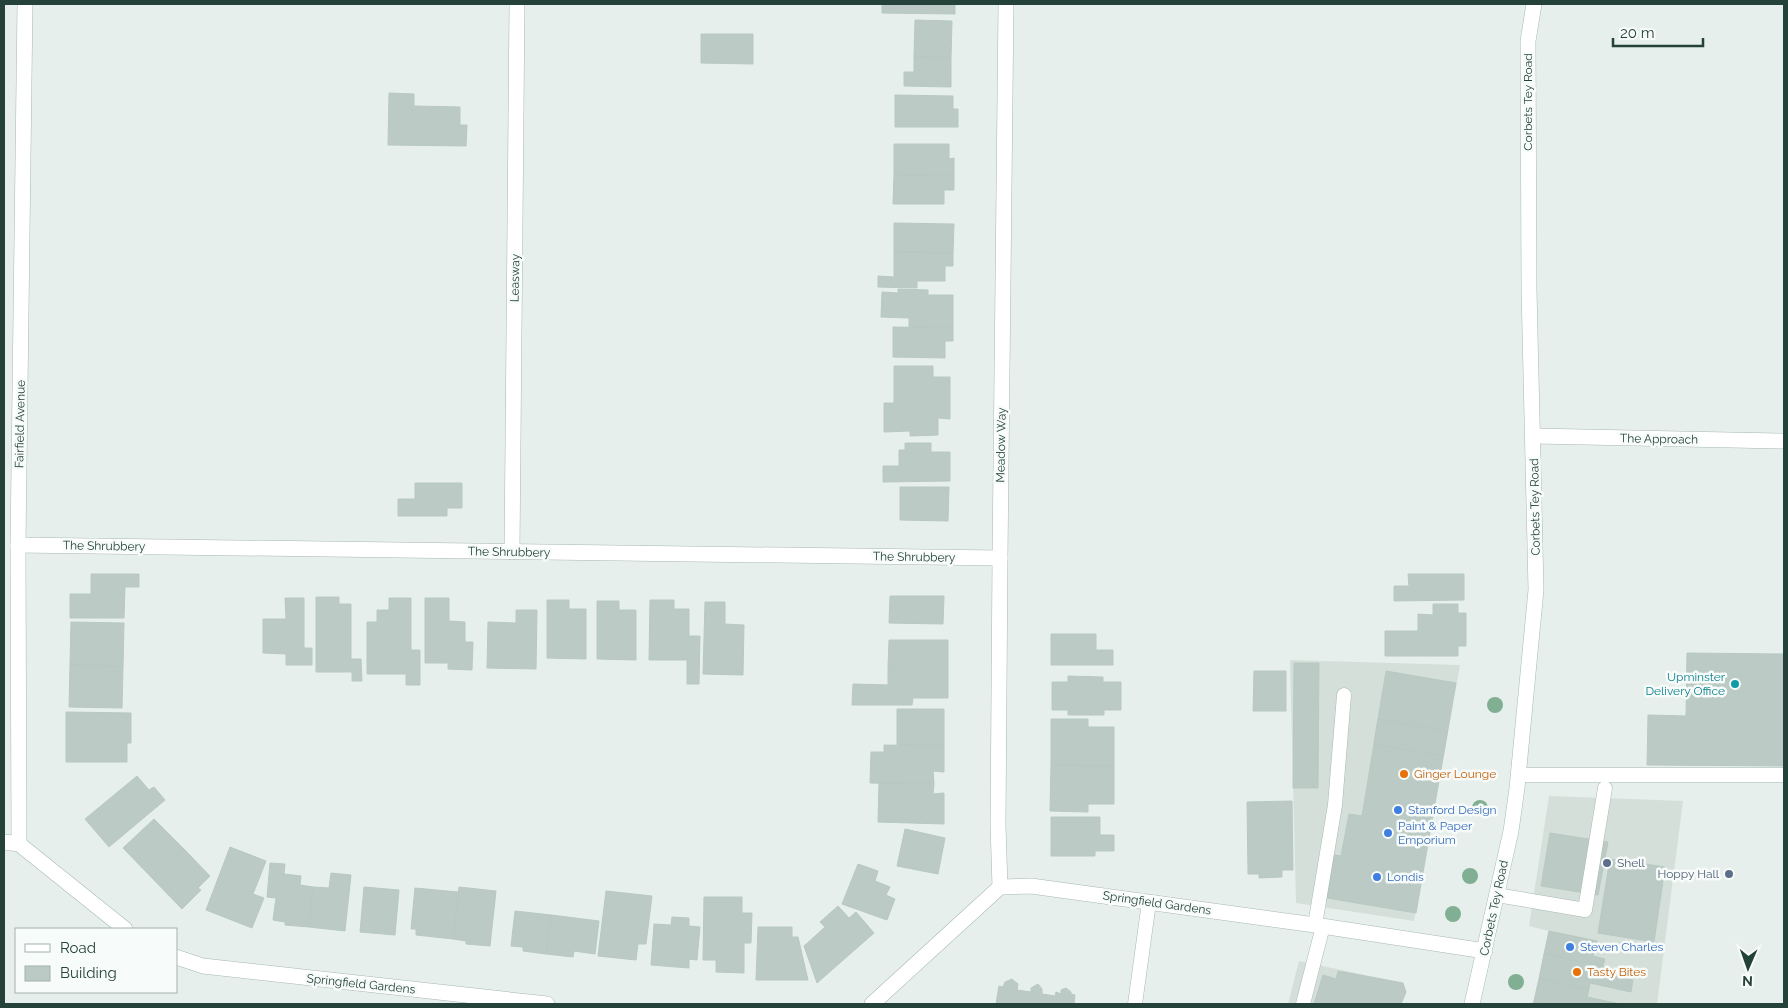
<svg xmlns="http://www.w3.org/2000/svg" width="1788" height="1008" font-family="Raleway,sans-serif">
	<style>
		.built { fill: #d4dfda }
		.building { fill: #bbcac4; stroke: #b8c9c2 }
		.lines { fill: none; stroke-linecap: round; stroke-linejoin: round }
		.service-casing { stroke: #a8b8b2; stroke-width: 15 }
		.minor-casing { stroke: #a8b8b2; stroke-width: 16 }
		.secondary-casing { stroke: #a4bbb3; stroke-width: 16 }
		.service { stroke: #fff; stroke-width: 14 }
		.minor { stroke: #fff; stroke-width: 15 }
		.secondary { stroke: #fff; stroke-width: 15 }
		.tree { fill: #80af93 }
		.culture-dot { fill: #0f9aa8; stroke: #f7fbf9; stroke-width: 2 }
		.food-dot { fill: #e8710a; stroke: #f7fbf9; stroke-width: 2 }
		.shop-dot { fill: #3f7fe0; stroke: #f7fbf9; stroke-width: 2 }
		.service-dot { fill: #5c6f8a; stroke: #f7fbf9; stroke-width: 2 }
		.labels { text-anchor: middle; stroke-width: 5; stroke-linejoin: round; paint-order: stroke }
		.street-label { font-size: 12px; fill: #24423a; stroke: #f7fbf9 }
		.culture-label { font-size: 12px; fill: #0d838f; stroke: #f7fbf9; text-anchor: end }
		.food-label { font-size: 12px; fill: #c56008; stroke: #f7fbf9; text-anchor: start }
		.shop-label { font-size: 12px; fill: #366cbe; stroke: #f7fbf9; text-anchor: start }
		.service-label { font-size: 12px; fill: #4e5e75; stroke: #f7fbf9; text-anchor: start }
	</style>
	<rect width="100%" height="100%" fill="#e6efeb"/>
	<g class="built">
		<path d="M1290,660L1460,665L1414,921L1296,903Z"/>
		<path d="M1549,796L1683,801L1657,1004H1533L1549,931L1529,926Z"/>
		<path d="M1299,961L1403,983L1406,992L1401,1004H1288Z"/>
	</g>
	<g class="building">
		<path d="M882,4H955V14L882,13Z"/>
		<path d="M915,20L952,21L951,58L914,57Z"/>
		<path d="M701,34H753V64L701,63Z"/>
		<path d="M914,57L951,58V87L904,86V72H914Z"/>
		<path d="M389,93L414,94V106L460,107V125H467L466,146L388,145Z"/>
		<path d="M895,95L953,96V109H958V127H895Z"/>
		<path d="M894,144H949V159L954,158V176L894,175Z"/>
		<path d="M894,175L954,176V190H944V204H893Z"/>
		<path d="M894,223L954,224L953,253L894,252Z"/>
		<path d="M894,252L953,253V266H945V281H917V288L878,287V276L894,277Z"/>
		<path d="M898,289L928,290V295H953V328L909,327V318L881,317L882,292L898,293Z"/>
		<path d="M893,327L953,328V341H945V358L893,357Z"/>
		<path d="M894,366H933V377H950V403H894Z"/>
		<path d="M884,403H950V419L938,418V435L910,436V431L884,432Z"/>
		<path d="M905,443H931V452H950V481L883,482V466H899V450H905Z"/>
		<path d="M415,483H462V508H447V516H398V499H415Z"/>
		<path d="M900,487H949L948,521L900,520Z"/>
		<path d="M91,574H139V587H125L124,618H70V594H91Z"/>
		<path d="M1408,574H1464V600L1394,601V586H1409Z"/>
		<path d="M890,596H944L943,624L889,623Z"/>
		<path d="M316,597H339V604H351V659H361L362,681H352V672H316Z"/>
		<path d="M285,598H304V648H312V665H286V654L263,653V619H286Z"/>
		<path d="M389,598H411V650H420V685H406V674H367V622H377V610H389Z"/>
		<path d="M425,598H449V621L465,622V642H473L472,670L448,669V663H425Z"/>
		<path d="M547,600H569V609H586V659L547,658Z"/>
		<path d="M650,600H674V609H689V636H700L699,684H687V660H649Z"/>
		<path d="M597,601H619V610H636V660L597,659Z"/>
		<path d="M705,602H725V624L744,625L743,675L703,674Z"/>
		<path d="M1433,604H1458V613H1466V646H1458V656H1385V631H1418V614L1433,615Z"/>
		<path d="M516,610H537L536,669L487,668L488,622L516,623Z"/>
		<path d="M71,622L124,623L123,667L70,665Z"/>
		<path d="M1051,634H1096V650H1113V665H1051Z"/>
		<path d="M889,640H948V668H888Z"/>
		<path d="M1687,653L1784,654V766L1647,765L1648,715L1686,716Z"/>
		<path d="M1294,663H1319L1318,788H1293Z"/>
		<path d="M70,665L123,667L122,708L69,707Z"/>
		<path d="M888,668H948V698H913L912,705H852L853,684L888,685Z"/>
		<path d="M1254,671H1286V711H1253Z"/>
		<path d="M1386,671L1456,683L1416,913L1327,898L1334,855L1341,856L1349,814L1362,816Z"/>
		<path d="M1068,676L1103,677V682H1121V710H1104V715H1068V710H1052V682H1068Z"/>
		<path d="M897,709H944V746L897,745Z"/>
		<path d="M66,712L131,713V743H127V762H66Z"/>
		<path d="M1051,719H1088V727H1114V766L1051,765Z"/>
		<path d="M1378,719L1447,731L1443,756L1374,744Z"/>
		<path d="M884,745L944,746V772L933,771L934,784L870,783L871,752H884Z"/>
		<path d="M1051,765L1114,766V804H1088V812L1050,811Z"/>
		<path d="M137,776L149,790L154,787L165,800L109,847L85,819Z"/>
		<path d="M879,783L934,784L933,794L944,793V824L878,822Z"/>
		<path d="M1292,801L1293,870H1282V877L1259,878V874H1248L1247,802Z"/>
		<path d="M1051,817H1100V835H1114V851H1095V856H1051Z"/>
		<path d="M154,819L183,848L152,878L123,848Z"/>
		<path d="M905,829L945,838L938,874L897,866Z"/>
		<path d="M1550,833L1608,842L1598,895L1541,886Z"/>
		<path d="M230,847L266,861L253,894L264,898L252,928L206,910Z"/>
		<path d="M183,848L210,876L198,888L201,890L182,909L152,878Z"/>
		<path d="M1610,859L1665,867L1654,942L1598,933Z"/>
		<path d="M270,863L285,864L284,874L301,876L300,885L313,887L309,927L285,925V922L273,920L276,898L267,897Z"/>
		<path d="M858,864L878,871L875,881L890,887L886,895L895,899L887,920L842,904Z"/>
		<path d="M331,873L351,875L345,931L309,927L313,887L329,888Z"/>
		<path d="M364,887L399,890L395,935L360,932Z"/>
		<path d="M459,887L496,891L490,946L466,944V941L453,939Z"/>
		<path d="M415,888L458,892L453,939L416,935V929H411Z"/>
		<path d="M606,891L652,896L646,944H638L636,960L598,956Z"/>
		<path d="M704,897H742V913H752L751,943H744V973L716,972V960H703Z"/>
		<path d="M838,906L849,918L856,912L874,933L817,983L804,946L825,927L820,922Z"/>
		<path d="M515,911L551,915L546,954L523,951V947L511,946Z"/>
		<path d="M551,915L599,921L595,954L574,951L573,957L546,954Z"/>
		<path d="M672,917L689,918V926L700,927L697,960L689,959V968L651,965L654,924L671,925Z"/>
		<path d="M758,927H792V937H798L808,980H756Z"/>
		<path d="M1549,931L1597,941L1593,956L1605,959L1603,966L1544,954Z"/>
		<path d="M1544,954L1615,969L1614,976L1633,980L1631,992L1590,983L1589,989L1539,979Z"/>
		<path d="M1338,971L1403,983L1406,992L1401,1004H1314L1323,975L1336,979Z"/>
		<path d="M1012,979L1018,984L1017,990L1031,992V988L1038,984L1042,989V994L1055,996L1056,992L1061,994V990L1066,988L1071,992V994L1075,995L1074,1004H996L999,986L1003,987L1005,982Z"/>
		<path d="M1539,979L1589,989L1587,997L1620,1004H1551L1534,1001Z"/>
		<path d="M1534,1001L1551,1004H1533Z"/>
	</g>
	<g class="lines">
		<defs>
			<g id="service">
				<path d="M1518,775H1784"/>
				<path d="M1497,895L1585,910L1605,788"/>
				<path d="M1315,925L1335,805L1344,695"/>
				<path d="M1135,1004L1149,902"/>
				<path d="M1303,1004L1323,926"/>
			</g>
			<g id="minor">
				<path d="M1534,436L1784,441"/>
				<path d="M18,545L1000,558"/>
				<path d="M512,552L517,4"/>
				<path d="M4,842L19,844L125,929"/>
				<path d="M19,844L18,545L25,4"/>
				<path d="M1000,887L998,825L1000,558L1006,4"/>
				<path d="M176,957L203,966L547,1004"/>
				<path d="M872,1004L1000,887L1031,886L1315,925L1485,951"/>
			</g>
			<path id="secondary" d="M1472,1004L1511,831L1517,788L1536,590L1529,289L1528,41L1534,4"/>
		</defs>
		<use href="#service" class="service-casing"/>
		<use href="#minor" class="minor-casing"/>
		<use href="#secondary" class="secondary-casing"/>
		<use href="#service" class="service"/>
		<use href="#minor" class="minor"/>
		<use href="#secondary" class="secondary"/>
	</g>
	<g class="tree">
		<circle cx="1495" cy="705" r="8"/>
		<circle cx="1480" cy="808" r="8"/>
		<circle cx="1470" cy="876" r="8"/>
		<circle cx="1453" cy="914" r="8"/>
		<circle cx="1516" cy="982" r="8"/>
	</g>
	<circle class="culture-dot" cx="1735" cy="684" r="5"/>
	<g class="food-dot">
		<circle cx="1404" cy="774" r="5"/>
		<circle cx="1577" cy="972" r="5"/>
	</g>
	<g class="shop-dot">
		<circle cx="1398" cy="810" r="5"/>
		<circle cx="1388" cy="833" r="5"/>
		<circle cx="1377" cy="877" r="5"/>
		<circle cx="1570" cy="947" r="5"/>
	</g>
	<g class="service-dot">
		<circle cx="1607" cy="863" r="5"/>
		<circle cx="1729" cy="874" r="5"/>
	</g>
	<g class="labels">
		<g class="street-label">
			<text transform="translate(1528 102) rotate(-90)" y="4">Corbets Tey Road</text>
			<text transform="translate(515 278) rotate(-89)" y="4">Leasway</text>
			<text transform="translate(20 424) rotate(-89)" y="4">Fairfield Avenue</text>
			<text transform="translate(1659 439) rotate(1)" y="4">The Approach</text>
			<text transform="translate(1001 445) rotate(-89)" y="4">Meadow Way</text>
			<text transform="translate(1535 507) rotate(-91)" y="4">Corbets Tey Road</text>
			<text transform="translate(104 546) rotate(1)" y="4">The Shrubbery</text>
			<text transform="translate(509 552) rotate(1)" y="4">The Shrubbery</text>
			<text transform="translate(914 557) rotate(1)" y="4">The Shrubbery</text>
			<text transform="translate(1157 903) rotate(8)" y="4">Springfield Gardens</text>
			<text transform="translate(1494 908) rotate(-78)" y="4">Corbets Tey Road</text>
			<text transform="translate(361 984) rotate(6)" y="4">Springfield Gardens</text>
		</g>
		<g class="culture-label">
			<text x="1725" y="681">Upminster<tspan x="1725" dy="14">Delivery Office</tspan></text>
		</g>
		<g class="food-label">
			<text x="1414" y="778">Ginger Lounge</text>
			<text x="1587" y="976">Tasty Bites</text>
		</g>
		<g class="shop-label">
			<text x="1408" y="814">Stanford Design</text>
			<text x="1398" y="830">Paint &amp; Paper<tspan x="1398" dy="14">Emporium</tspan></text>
			<text x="1387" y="881">Londis</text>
			<text x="1580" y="951">Steven Charles</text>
		</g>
		<g class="service-label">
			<text x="1617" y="867">Shell</text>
			<text x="1719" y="878" text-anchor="end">Hoppy Hall</text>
		</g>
	</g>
	<rect width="1788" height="1008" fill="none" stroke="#24423a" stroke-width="10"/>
	<rect x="15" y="928" width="162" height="65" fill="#f7fbf9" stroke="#a3b1ad"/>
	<rect x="25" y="944" width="25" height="8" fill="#ffffff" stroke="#a3b1ad"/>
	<text x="60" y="953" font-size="15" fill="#24423a">Road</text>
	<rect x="25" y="966" width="25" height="15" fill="#bbcac4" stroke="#a3b1ad"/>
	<text x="60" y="978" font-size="15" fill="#24423a">Building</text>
	<g transform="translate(1748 968) rotate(182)" stroke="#f7fbf9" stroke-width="4" paint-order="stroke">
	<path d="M0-4L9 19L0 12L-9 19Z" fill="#24423a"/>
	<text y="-8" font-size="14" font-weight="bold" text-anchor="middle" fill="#24423a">N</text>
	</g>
	<path d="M1613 38v8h90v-8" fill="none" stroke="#24423a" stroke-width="2.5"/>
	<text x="1620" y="38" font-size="15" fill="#24423a" stroke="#f7fbf9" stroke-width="4" paint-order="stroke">20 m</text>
</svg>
